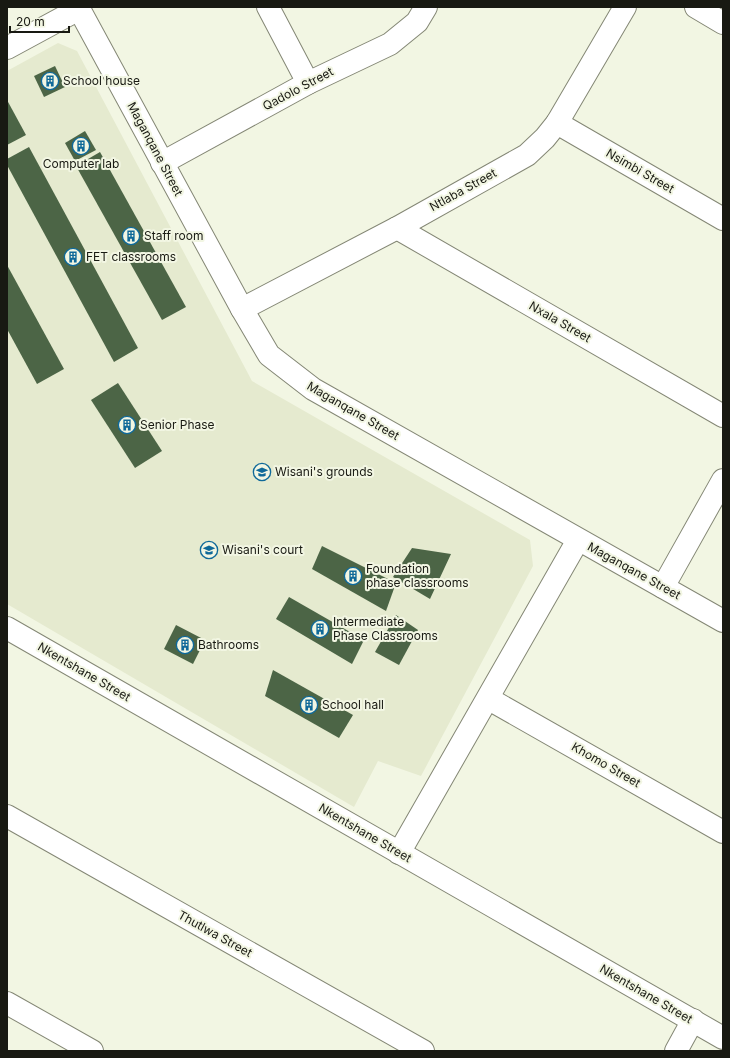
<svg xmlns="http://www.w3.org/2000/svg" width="730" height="1058" font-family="Inter,sans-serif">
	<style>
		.built { fill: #e5eacf }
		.building { fill: #4c6546 }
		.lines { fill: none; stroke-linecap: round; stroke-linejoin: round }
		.minor-casing { stroke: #848775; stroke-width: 24 }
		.minor { stroke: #fff; stroke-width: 22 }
		.labels { text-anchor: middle; stroke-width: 4; stroke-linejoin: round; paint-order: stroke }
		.poi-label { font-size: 12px; fill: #181912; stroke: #f2f6e3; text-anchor: start }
		.street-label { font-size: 12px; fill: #181912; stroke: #f2f6e3 }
	</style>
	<rect width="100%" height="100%" fill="#f2f6e3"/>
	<path class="built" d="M58,43L77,51L252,381L530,540L533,566L421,776L378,761L354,807L7,604V71Z"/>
	<g class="building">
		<path d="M55,66L65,87L44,97L34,76Z"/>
		<path d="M7,100L26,135L7,145Z"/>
		<path d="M85,131L96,150L75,161L65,143Z"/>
		<path d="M29,147L138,348L114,362L7,165V159Z"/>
		<path d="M100,152L186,307L162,320L76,166Z"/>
		<path d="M7,265L64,369L37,384L7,329Z"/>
		<path d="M118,383L162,451L135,468L91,400Z"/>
		<path d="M322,546L396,583L386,611L312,569Z"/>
		<path d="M412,548L451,554L430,599L393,577Z"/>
		<path d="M289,597L364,640L352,664L276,619Z"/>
		<path d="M396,615L418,630L399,665L375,652Z"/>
		<path d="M176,625L205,640L193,664L164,649Z"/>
		<path d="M273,670L353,715L339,738L265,696Z"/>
	</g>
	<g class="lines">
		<defs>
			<g id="minor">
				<path d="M78,7L242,309L269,355L313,389L723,621"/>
				<path d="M268,7L308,83"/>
				<path d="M696,7L723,23"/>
				<path d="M7,48L79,9"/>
				<path d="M557,123L723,219"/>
				<path d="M162,163L308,83L390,44L417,22L426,7"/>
				<path d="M397,228L723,416"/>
				<path d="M242,309L397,228L527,155L545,138L557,123L625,7"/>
				<path d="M663,587L723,480"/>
				<path d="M7,628L723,1038"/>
				<path d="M489,699L723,832"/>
				<path d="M7,816L423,1051"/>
				<path d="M399,853L578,540"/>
				<path d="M7,1003L92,1051"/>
				<path d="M676,1051L693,1020"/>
			</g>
		</defs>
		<use href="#minor" class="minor-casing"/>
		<use href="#minor" class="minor"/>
	</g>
	<defs>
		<symbol id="building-ring" viewBox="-11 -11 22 22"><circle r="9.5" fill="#f2f6e3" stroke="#0f6999" stroke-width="1.5"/><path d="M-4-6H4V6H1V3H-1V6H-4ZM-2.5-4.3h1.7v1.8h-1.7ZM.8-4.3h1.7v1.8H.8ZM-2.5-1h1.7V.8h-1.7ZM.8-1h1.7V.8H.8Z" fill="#0f6999"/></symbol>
		<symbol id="school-ring" viewBox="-11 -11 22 22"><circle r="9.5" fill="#f2f6e3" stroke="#0f6999" stroke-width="1.5"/><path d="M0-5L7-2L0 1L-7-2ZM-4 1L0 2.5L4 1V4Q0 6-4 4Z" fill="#0f6999"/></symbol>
	</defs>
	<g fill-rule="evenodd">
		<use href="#building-ring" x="40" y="71" width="20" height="20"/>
		<use href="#building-ring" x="71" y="136" width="20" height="20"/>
		<use href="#building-ring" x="121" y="226" width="20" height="20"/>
		<use href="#building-ring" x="63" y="247" width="20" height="20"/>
		<use href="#building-ring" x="117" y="415" width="20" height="20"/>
		<use href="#school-ring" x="252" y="462" width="20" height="20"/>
		<use href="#school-ring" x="199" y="540" width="20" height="20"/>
		<use href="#building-ring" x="343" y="566" width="20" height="20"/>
		<use href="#building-ring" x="310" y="619" width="20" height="20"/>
		<use href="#building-ring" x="175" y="635" width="20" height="20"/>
		<use href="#building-ring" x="299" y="695" width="20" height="20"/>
	</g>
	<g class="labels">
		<g class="poi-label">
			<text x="63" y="85">School house</text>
			<text x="81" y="168" text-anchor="middle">Computer lab</text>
			<text x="144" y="240">Staff room</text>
			<text x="86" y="261">FET classrooms</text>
			<text x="140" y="429">Senior Phase</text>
			<text x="275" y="476">Wisani's grounds</text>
			<text x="222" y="554">Wisani's court</text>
			<text x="366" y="573">Foundation<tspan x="366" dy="14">phase classrooms</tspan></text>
			<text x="333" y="626">Intermediate<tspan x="333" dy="14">Phase Classrooms</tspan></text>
			<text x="198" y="649">Bathrooms</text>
			<text x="322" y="709">School hall</text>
		</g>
		<g class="street-label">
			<text transform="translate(298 89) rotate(-28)" y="4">Qadolo Street</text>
			<text transform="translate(155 149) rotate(62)" y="4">Maganqane Street</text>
			<text transform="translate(640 171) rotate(30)" y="4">Nsimbi Street</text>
			<text transform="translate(463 190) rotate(-29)" y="4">Ntlaba Street</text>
			<text transform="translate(560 322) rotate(30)" y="4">Nxala Street</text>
			<text transform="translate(353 411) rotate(30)" y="4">Maganqane Street</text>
			<text transform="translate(634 571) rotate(29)" y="4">Maganqane Street</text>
			<text transform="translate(84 672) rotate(30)" y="4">Nkentshane Street</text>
			<text transform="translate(606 765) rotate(30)" y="4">Khomo Street</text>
			<text transform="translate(365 833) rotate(30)" y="4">Nkentshane Street</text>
			<text transform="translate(215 934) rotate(29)" y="4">Thutlwa Street</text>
			<text transform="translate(646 994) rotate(30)" y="4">Nkentshane Street</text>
		</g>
	</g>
	<rect width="730" height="1058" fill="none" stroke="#181912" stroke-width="16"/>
	<path d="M10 26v6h59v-6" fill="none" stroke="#181912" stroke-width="2"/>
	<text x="16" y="26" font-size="12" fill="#181912" stroke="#f2f6e3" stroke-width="3" paint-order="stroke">20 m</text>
</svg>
